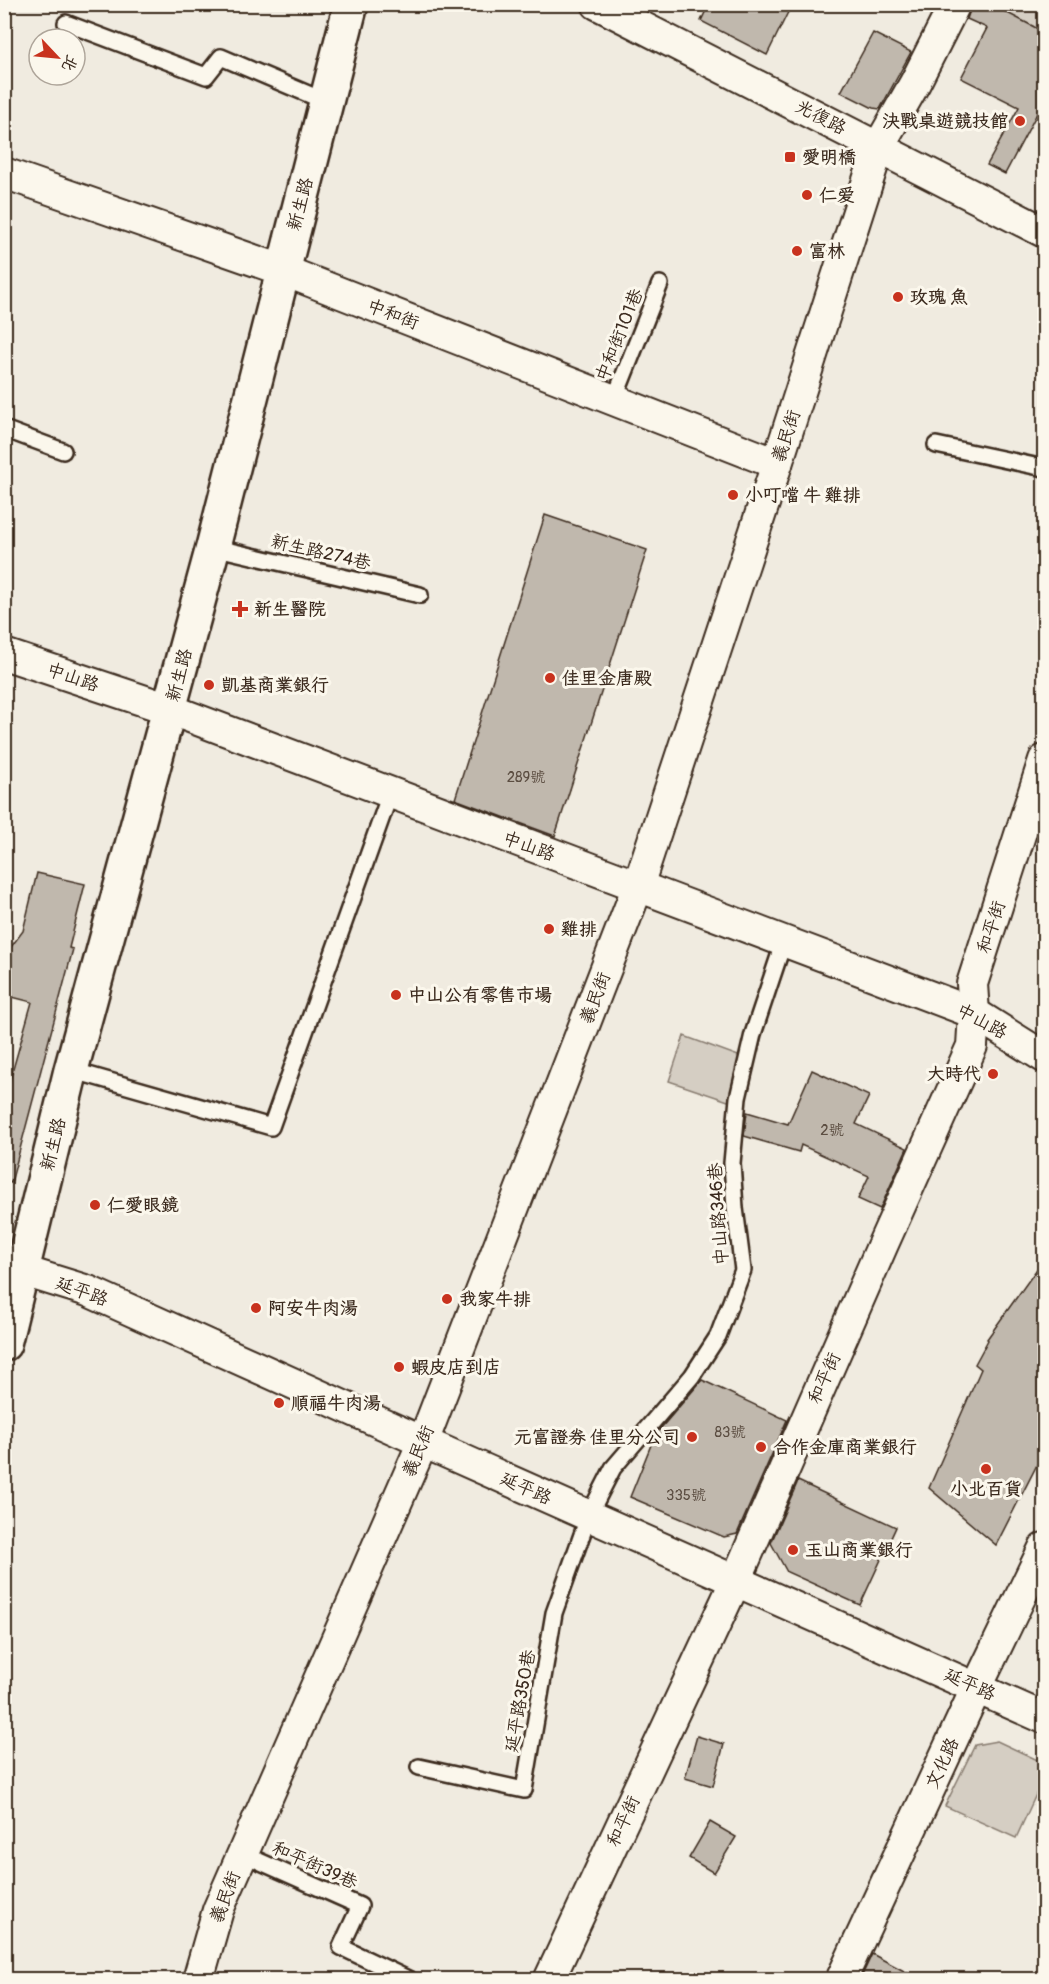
<svg xmlns="http://www.w3.org/2000/svg" width="1049" height="1984" font-family="Pangolin,'LXGW WenKai TC',sans-serif">
	<style>
		.green { fill: #d5cec3; stroke: #887c70; stroke-width: 1.5 }
		.building { fill: #c0b8ad; stroke: #3b2a1e; stroke-width: 1.5 }
		.lines { fill: none; stroke-linecap: round; stroke-linejoin: round }
		.lane-casing { stroke: #3b2a1e; stroke-width: 20 }
		.street-casing { stroke: #3b2a1e; stroke-width: 34 }
		.secondary-casing { stroke: #3b2a1e; stroke-width: 38 }
		.lane { stroke: #fbf7ec; stroke-width: 15 }
		.street { stroke: #fbf7ec; stroke-width: 30 }
		.secondary { stroke: #fbf7ec; stroke-width: 33 }
		.poi-dot { fill: #c8321e; stroke: #fbf7ec; stroke-width: 2 }
		.labels { text-anchor: middle; stroke-width: 6; stroke-linejoin: round; paint-order: stroke }
		.number-label { font-size: 15px; fill: #5c4e42 }
		.street-label { font-size: 18px; fill: #3b2a1e; stroke: #fbf7ec }
		.poi-label { font-size: 18px; font-weight: bold; fill: #3b2a1e; stroke: #fbf7ec; text-anchor: start }
	</style>
	<rect width="100%" height="100%" fill="#f0ebe0"/>
	<filter id="ink" filterUnits="userSpaceOnUse"><feTurbulence type="fractalNoise" baseFrequency=".0167" numOctaves="2"/><feDisplacementMap in="SourceGraphic" scale="12" xChannelSelector="R" yChannelSelector="G"/><feConvolveMatrix kernelMatrix="1 2 1 2 8 2 1 2 1" color-interpolation-filters="sRGB"/></filter>
	<g filter="url(#ink)">
		<g class="green">
			<path d="M990,5H1044V58L1022,47L1033,26Z"/>
			<path d="M684,1036L741,1057L731,1102L669,1081Z"/>
			<path d="M997,1741L1044,1763V1777L1016,1838L945,1806L975,1745Z"/>
		</g>
		<g class="building">
			<path d="M709,4H792L767,55L701,21Z"/>
			<path d="M972,4H990L1044,32V100L1005,174L987,165L1019,107L961,78L987,28L967,19Z"/>
			<path d="M873,33L911,52L880,109L873,108L841,92Z"/>
			<path d="M545,515L647,550L555,836L455,799Z"/>
			<path d="M37,873L85,884L69,948L73,949L11,1183L4,1182V1101L32,1002L4,995V946L11,947L23,931Z"/>
			<path d="M812,1070L869,1096L856,1124L907,1148L880,1209L858,1199L869,1176L801,1145L799,1152L744,1136L747,1112L788,1124Z"/>
			<path d="M1044,1259V1451L996,1545L929,1488L981,1369L975,1364L988,1340L987,1339Z"/>
			<path d="M702,1380L787,1420L737,1534L724,1537L630,1497L655,1435Z"/>
			<path d="M798,1481L896,1527L860,1605L787,1572L771,1543Z"/>
			<path d="M697,1736L724,1744L713,1786L685,1778Z"/>
			<path d="M710,1822L736,1837L714,1873L689,1858Z"/>
			<path d="M872,1954L921,1980H860Z"/>
		</g>
		<g class="lines">
			<defs>
				<g id="lane">
					<path d="M66,23L206,76L221,57L327,102"/>
					<path d="M614,400L660,284"/>
					<path d="M4,429L63,451"/>
					<path d="M936,445L1044,468"/>
					<path d="M213,547L420,595"/>
					<path d="M71,1070L271,1127L390,794"/>
					<path d="M419,1767L524,1790L554,1613L589,1515L613,1468L692,1376L718,1336L743,1270L735,1208L732,1163L738,1098L753,1034L784,941"/>
					<path d="M243,1854L360,1906L341,1947L410,1980"/>
				</g>
				<g id="street">
					<path d="M597,4L1044,232"/>
					<path d="M4,173L282,270L777,464"/>
					<path d="M4,654L169,709L974,1013L1044,1057"/>
					<path d="M4,1265L88,1291L423,1442L1044,1718"/>
					<path d="M198,1980L218,1910L423,1442L638,886L777,464L879,146L915,83L955,4"/>
					<path d="M549,1980L736,1580L883,1244L972,1046L974,1013L972,984L1044,760"/>
					<path d="M841,1980L977,1687L1044,1548"/>
				</g>
				<path id="secondary" d="M4,1344L71,1070L213,547L351,4"/>
			</defs>
			<use href="#lane" class="lane-casing"/>
			<use href="#street" class="street-casing"/>
			<use href="#secondary" class="secondary-casing"/>
			<use href="#lane" class="lane"/>
			<use href="#street" class="street"/>
			<use href="#secondary" class="secondary"/>
		</g>
	</g>
	<g class="poi-dot">
		<circle cx="1020" cy="121" r="6"/>
		<rect x="784" y="151" width="12" height="12" rx="3"/>
		<circle cx="807" cy="195" r="6"/>
		<circle cx="797" cy="251" r="6"/>
		<circle cx="898" cy="297" r="6"/>
		<circle cx="733" cy="495" r="6"/>
		<path d="M237 600h6v6h6v6h-6v6h-6v-6h-6v-6h6z"/>
		<circle cx="550" cy="678" r="6"/>
		<circle cx="209" cy="685" r="6"/>
		<circle cx="549" cy="929" r="6"/>
		<circle cx="396" cy="995" r="6"/>
		<circle cx="993" cy="1074" r="6"/>
		<circle cx="95" cy="1205" r="6"/>
		<circle cx="447" cy="1299" r="6"/>
		<circle cx="256" cy="1308" r="6"/>
		<circle cx="399" cy="1367" r="6"/>
		<circle cx="279" cy="1403" r="6"/>
		<circle cx="692" cy="1437" r="6"/>
		<circle cx="761" cy="1447" r="6"/>
		<circle cx="986" cy="1469" r="6"/>
		<circle cx="793" cy="1550" r="6"/>
	</g>
	<g class="labels">
		<g class="number-label">
			<text x="526" y="782">289號</text>
			<text x="832" y="1135">2號</text>
			<text x="730" y="1437">83號</text>
			<text x="686" y="1500">335號</text>
		</g>
		<g class="street-label">
			<text transform="translate(821 117) rotate(27)" y="6">光復路</text>
			<text transform="translate(300 204) rotate(-75)" y="6">新生路</text>
			<text transform="translate(393 314) rotate(21)" y="6">中和街</text>
			<text transform="translate(619 335) rotate(-68)" y="6">中和街101巷</text>
			<text transform="translate(786 436) rotate(-72)" y="6">義民街</text>
			<text transform="translate(321 552) rotate(13)" y="6">新生路274巷</text>
			<text transform="translate(179 675) rotate(-75)" y="6">新生路</text>
			<text transform="translate(73 677) rotate(19)" y="6">中山路</text>
			<text transform="translate(529 846) rotate(20)" y="6">中山路</text>
			<text transform="translate(991 927) rotate(-72)" y="6">和平街</text>
			<text transform="translate(595 998) rotate(-69)" y="6">義民街</text>
			<text transform="translate(982 1021) rotate(28)" y="6">中山路</text>
			<text transform="translate(53 1144) rotate(-76)" y="6">新生路</text>
			<text transform="translate(718 1214) rotate(-94)" y="6">中山路346巷</text>
			<text transform="translate(82 1291) rotate(20)" y="6">延平路</text>
			<text transform="translate(824 1378) rotate(-66)" y="6">和平街</text>
			<text transform="translate(418 1451) rotate(-67)" y="6">義民街</text>
			<text transform="translate(526 1488) rotate(24)" y="6">延平路</text>
			<text transform="translate(970 1684) rotate(24)" y="6">延平路</text>
			<text transform="translate(520 1701) rotate(-80)" y="6">延平路350巷</text>
			<text transform="translate(942 1763) rotate(-65)" y="6">文化路</text>
			<text transform="translate(623 1821) rotate(-65)" y="6">和平街</text>
			<text transform="translate(315 1865) rotate(24)" y="6">和平街39巷</text>
			<text transform="translate(225 1897) rotate(-69)" y="6">義民街</text>
		</g>
		<g class="poi-label">
			<text x="1008" y="127" text-anchor="end">決戰桌遊競技館</text>
			<text x="802" y="163">愛明橋</text>
			<text x="819" y="201">仁爱</text>
			<text x="809" y="257">富林</text>
			<text x="910" y="303">玫瑰 魚</text>
			<text x="745" y="501">小叮噹 牛 雞排</text>
			<text x="254" y="615">新生醫院</text>
			<text x="562" y="684">佳里金唐殿</text>
			<text x="221" y="691">凱基商業銀行</text>
			<text x="561" y="935">雞排</text>
			<text x="408" y="1001">中山公有零售市場</text>
			<text x="981" y="1080" text-anchor="end">大時代</text>
			<text x="107" y="1211">仁愛眼鏡</text>
			<text x="459" y="1305">我家牛排</text>
			<text x="268" y="1314">阿安牛肉湯</text>
			<text x="411" y="1373">蝦皮店到店</text>
			<text x="291" y="1409">順福牛肉湯</text>
			<text x="680" y="1443" text-anchor="end">元富證券 佳里分公司</text>
			<text x="773" y="1453">合作金庫商業銀行</text>
			<text x="986" y="1495" text-anchor="middle">小北百貨</text>
			<text x="805" y="1556">玉山商業銀行</text>
		</g>
	</g>
	<rect width="1049" height="1984" fill="none" stroke="#fbf7ec" stroke-width="24"/>
	<rect x="12" y="12" width="1025" height="1960" fill="none" stroke="#3b2a1e" stroke-width="2" filter="url(#ink)"/>
	<g transform="translate(57 57) rotate(116)"><circle r="28" fill="#fbf7ec" stroke="#aea59a" stroke-width="1.5"/>
	<path d="M0-4.5L10 22L0 15L-10 22Z" fill="#c8321e"/>
	<text y="-9" font-size="16" font-weight="bold" text-anchor="middle" fill="#3b2a1e">北</text>
	</g>
</svg>
